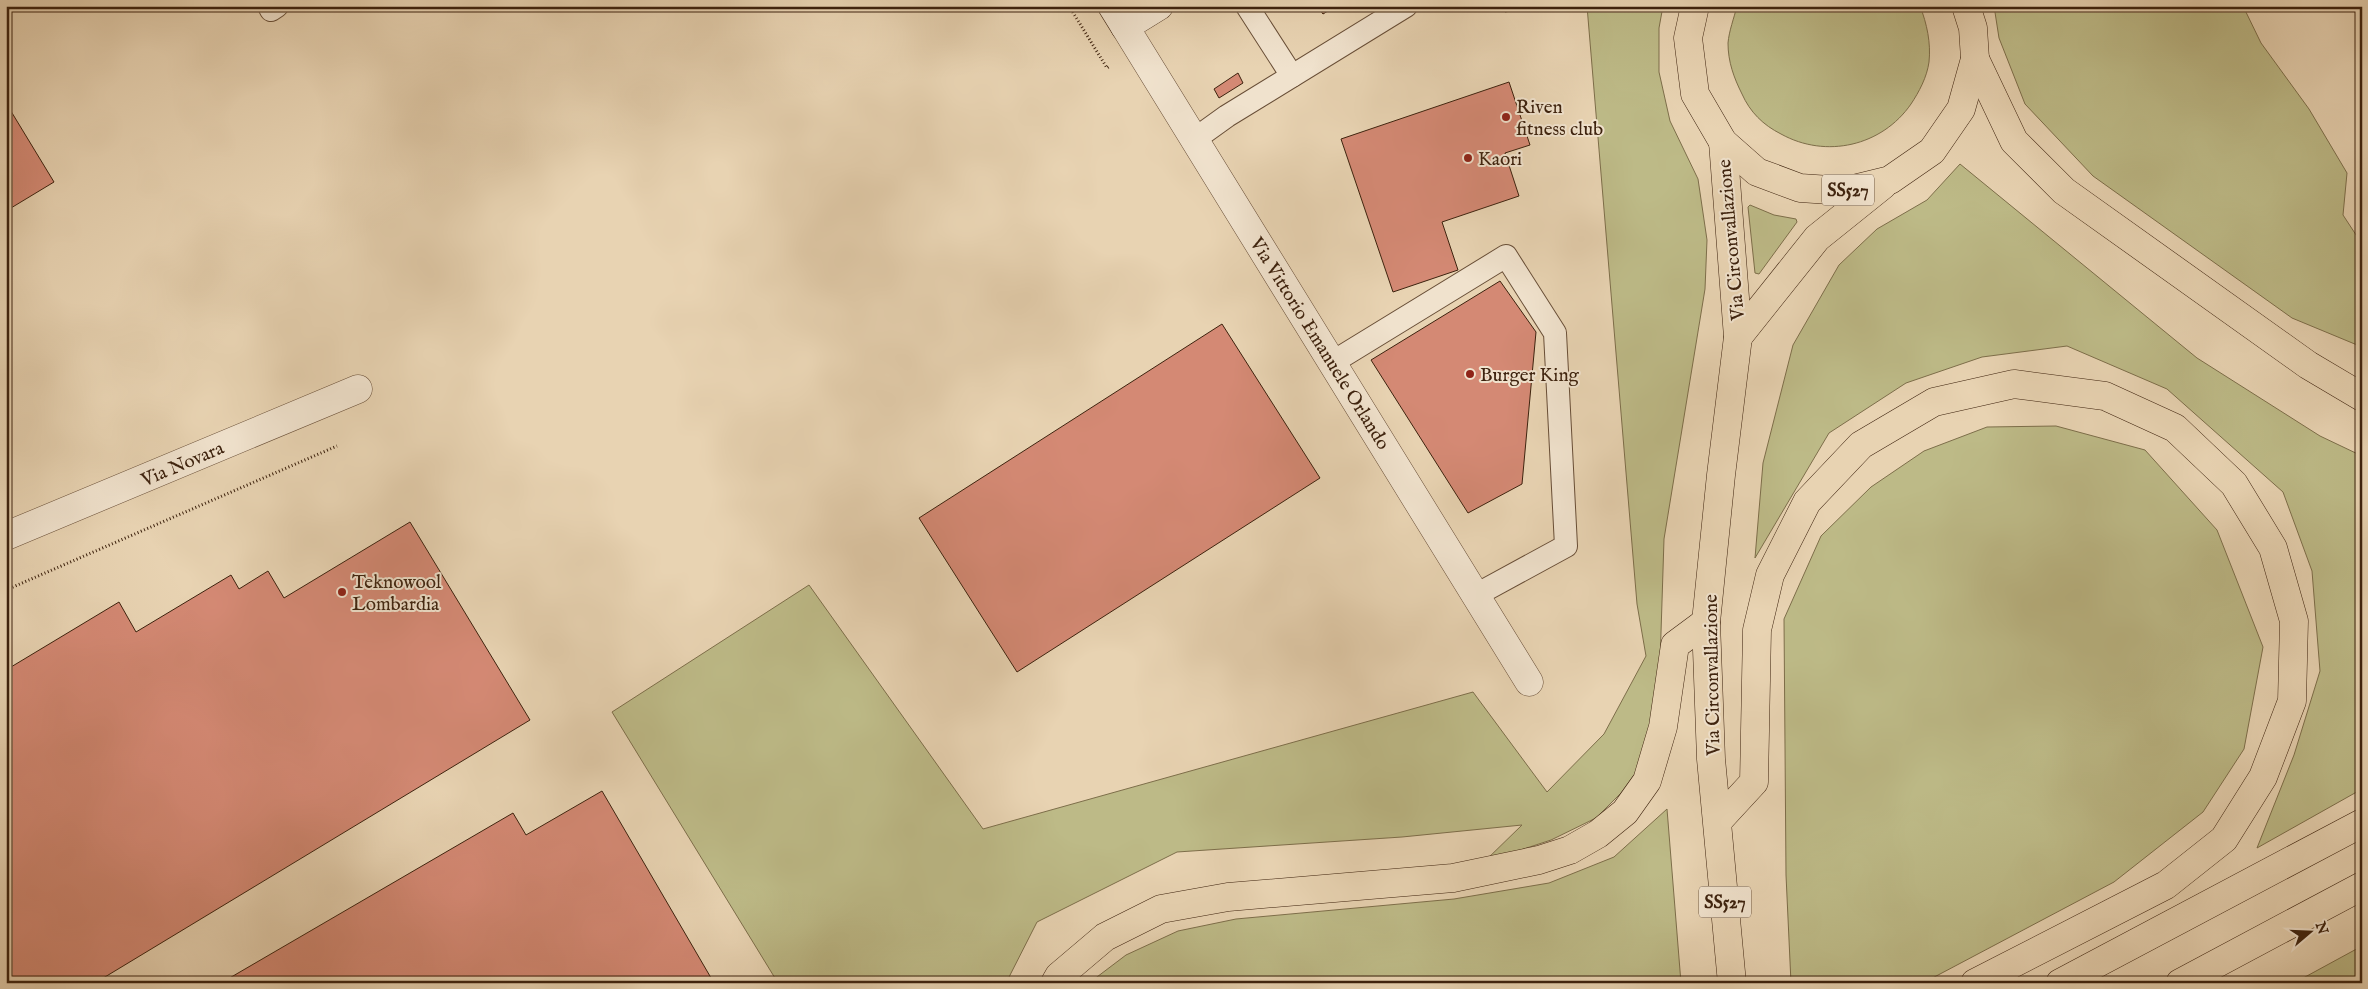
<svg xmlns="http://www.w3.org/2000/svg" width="2368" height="989" font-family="'IM FELL English',serif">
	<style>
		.green { fill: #bdba87; stroke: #7d6e4a }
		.building { fill: #d48974; stroke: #3d220e }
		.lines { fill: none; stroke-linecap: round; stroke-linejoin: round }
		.lane-casing { stroke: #684e37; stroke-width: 24 }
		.street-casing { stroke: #684e37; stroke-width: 29 }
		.secondary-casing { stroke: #3d220e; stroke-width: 29 }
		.primary-casing { stroke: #3d220e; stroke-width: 29 }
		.highway-casing { stroke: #3d220e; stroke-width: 29 }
		.path { stroke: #3d220e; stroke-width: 3; stroke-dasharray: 1 2.5; stroke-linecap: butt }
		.lane { stroke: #f0e2cd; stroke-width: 22 }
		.street { stroke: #f0e2cd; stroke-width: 28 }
		.secondary { stroke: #f0e2cd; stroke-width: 28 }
		.primary { stroke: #e8d3b2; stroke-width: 28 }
		.highway { stroke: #e8d3b2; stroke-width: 28 }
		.poi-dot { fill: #8f2418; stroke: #f0e2cd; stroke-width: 2 }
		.labels { text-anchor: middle; stroke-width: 4; stroke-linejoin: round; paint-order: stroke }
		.shield { fill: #f0e2cd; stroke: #735c47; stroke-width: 1 }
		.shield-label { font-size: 18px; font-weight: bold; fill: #3d220e }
		.poi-label { font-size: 19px; fill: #3d220e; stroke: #f0e2cd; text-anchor: start }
		.street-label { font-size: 19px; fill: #3d220e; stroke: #f0e2cd }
	</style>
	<rect width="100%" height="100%" fill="#e8d3b2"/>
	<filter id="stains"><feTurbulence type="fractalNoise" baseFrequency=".004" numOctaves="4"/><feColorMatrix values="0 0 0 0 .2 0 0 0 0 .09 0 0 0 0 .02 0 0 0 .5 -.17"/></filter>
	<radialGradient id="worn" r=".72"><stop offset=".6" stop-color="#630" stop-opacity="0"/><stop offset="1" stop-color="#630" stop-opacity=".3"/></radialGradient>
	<g class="green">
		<path d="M1587,6H1663L1659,28V72L1670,121L1698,179L1707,240L1705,289L1664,539L1659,695L1640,767L1621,793L1596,818L1551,840L1484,862L1522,825L1402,837L1177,852L1037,922L1006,983H778L612,712L809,585L983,829L1473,692L1547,792L1604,734L1646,656L1637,604Z"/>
		<path d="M1737,6H1920C1927,24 1931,43 1929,62C1927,77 1919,92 1911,104C1882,146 1826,159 1781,134C1763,125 1750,112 1742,94C1734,78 1728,62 1728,43C1729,31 1734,18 1737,6Z"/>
		<path d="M1994,6H2243L2261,43L2309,109L2347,173L2343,215L2362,244V347L2292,318L2093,176L2025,104L1999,38Z"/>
		<path d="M1960,164L2197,358L2320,436L2362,456V789L2257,848L2294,755L2320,671L2312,571L2283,492L2167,389L2067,346L1982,357L1906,383L1829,433L1755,558L1763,463L1793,345L1839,265L1877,229L1927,200Z"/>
		<path d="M1750,205L1774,215L1796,219L1797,222L1759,274L1755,273L1748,207Z"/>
		<path d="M2056,426L2145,450L2217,530L2263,647L2244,749L2203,812L2114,882L1923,983H1791L1786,875L1784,619L1821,536L1871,487L1924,451L1987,427Z"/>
		<path d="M1667,809L1681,983H1089L1126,955L1178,931L1236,919L1454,899L1549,883L1614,857Z"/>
		<path d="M2362,946V983H2294Z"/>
	</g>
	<g class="building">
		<path d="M1317,6H1336L1323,14Z"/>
		<path d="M1504,6H1533V7L1505,12Z"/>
		<path d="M1238,73L1243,83L1219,98L1214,89Z"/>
		<path d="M1509,82L1530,145L1505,153L1519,196L1442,222L1458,270L1393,292L1341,139Z"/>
		<path d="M6,103L54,182L6,211Z"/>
		<path d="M1500,281L1536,332L1522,484L1468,513L1371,360Z"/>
		<path d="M1222,324L1320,478L1017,672L919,518Z"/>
		<path d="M410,522L530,720L95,983H6V670L119,602L136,632L231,575L239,589L268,571L284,598Z"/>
		<path d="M602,791L714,983H221L513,813L526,835Z"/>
	</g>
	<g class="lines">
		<defs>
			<g id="lane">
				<path d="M269,6L271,10L277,6"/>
				<path d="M1247,6L1292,76"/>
				<path d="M1195,139L1227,116L1406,6"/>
				<path d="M1333,362L1506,256L1555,333L1566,546L1476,595"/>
			</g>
			<g id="street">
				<path d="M1125,27L1529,682"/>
				<path d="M6,536L358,389"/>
			</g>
			<path id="secondary" d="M1112,6L1125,27L1159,6"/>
			<g id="primary">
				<path d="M1695,6L1688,38L1695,94L1723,142L1757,172L1800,188L1845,191L1890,180L1932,151L1961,109L1975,59L1973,28L1966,6"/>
				<path d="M1723,142L1738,337L1721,475L1706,622L1711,759L1732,983"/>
				<path d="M1738,337L1817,238L1883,185"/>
			</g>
			<g id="highway">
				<path d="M1975,59L2014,141L2064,191L2308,365L2362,397"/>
				<path d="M1718,821L1754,782L1757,630L1770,575L1807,502L1861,445L1934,402L2014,384L2105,396L2175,428L2234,484L2273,548L2294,621L2292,701L2263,777L2224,839L2166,885L1975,983"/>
				<path d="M1055,983L1059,976L1105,937L1161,909L1228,897L1453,878L1539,860L1570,850L1598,834L1625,812L1647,781L1663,727L1675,645L1706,622"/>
				<path d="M2060,983L2362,823"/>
				<path d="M2180,983L2362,886"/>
			</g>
		</defs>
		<use href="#lane" class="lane-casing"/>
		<use href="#street" class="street-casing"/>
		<use href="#secondary" class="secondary-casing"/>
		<use href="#primary" class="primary-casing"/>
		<use href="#highway" class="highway-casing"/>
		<g class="path">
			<path d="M1069,6L1107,68L1110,66"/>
			<path d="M6,590L337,446"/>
		</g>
		<use href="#lane" class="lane"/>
		<use href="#street" class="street"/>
		<use href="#secondary" class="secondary"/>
		<use href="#primary" class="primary"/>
		<use href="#highway" class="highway"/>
	</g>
	<g class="poi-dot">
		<circle cx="1506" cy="117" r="5"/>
		<circle cx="1468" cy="158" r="5"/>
		<circle cx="1470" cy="374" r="5"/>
		<circle cx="342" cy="592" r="5"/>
	</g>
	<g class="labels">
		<g class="shield">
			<rect x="1822" y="174.5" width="52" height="31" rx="4"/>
			<rect x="1699" y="886.5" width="52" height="31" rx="4"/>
		</g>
		<g class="shield-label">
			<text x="1848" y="196">SS527</text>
			<text x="1725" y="908">SS527</text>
		</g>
		<g class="poi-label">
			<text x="1516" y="113">Riven<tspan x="1516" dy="22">fitness club</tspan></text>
			<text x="1478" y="165">Kaori</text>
			<text x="1480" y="381">Burger King</text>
			<text x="352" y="588">Teknowool<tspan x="352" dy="22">Lombardia</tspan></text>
		</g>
		<g class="street-label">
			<text transform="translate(1730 240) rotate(-95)" y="7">Via Circonvallazione</text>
			<text transform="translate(1321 343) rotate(58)" y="7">Via Vittorio Emanuele Orlando</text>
			<text transform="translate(182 463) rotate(-23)" y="7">Via Novara</text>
			<text transform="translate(1711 675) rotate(-91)" y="7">Via Circonvallazione</text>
		</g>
	</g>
	<rect width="2368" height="989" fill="none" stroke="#e8d3b2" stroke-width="25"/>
	<rect x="8" y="8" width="2353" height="974" fill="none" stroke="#3d220e" stroke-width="2.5"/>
	<rect x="12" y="12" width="2343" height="964" fill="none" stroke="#3d220e"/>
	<g transform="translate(2310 932) rotate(71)" stroke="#f0e2cd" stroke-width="4" paint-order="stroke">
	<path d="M0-4L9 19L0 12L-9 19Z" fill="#3d220e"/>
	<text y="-8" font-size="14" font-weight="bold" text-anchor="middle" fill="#3d220e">N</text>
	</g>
	<rect width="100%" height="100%" filter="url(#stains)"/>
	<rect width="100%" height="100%" fill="url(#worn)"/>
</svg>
